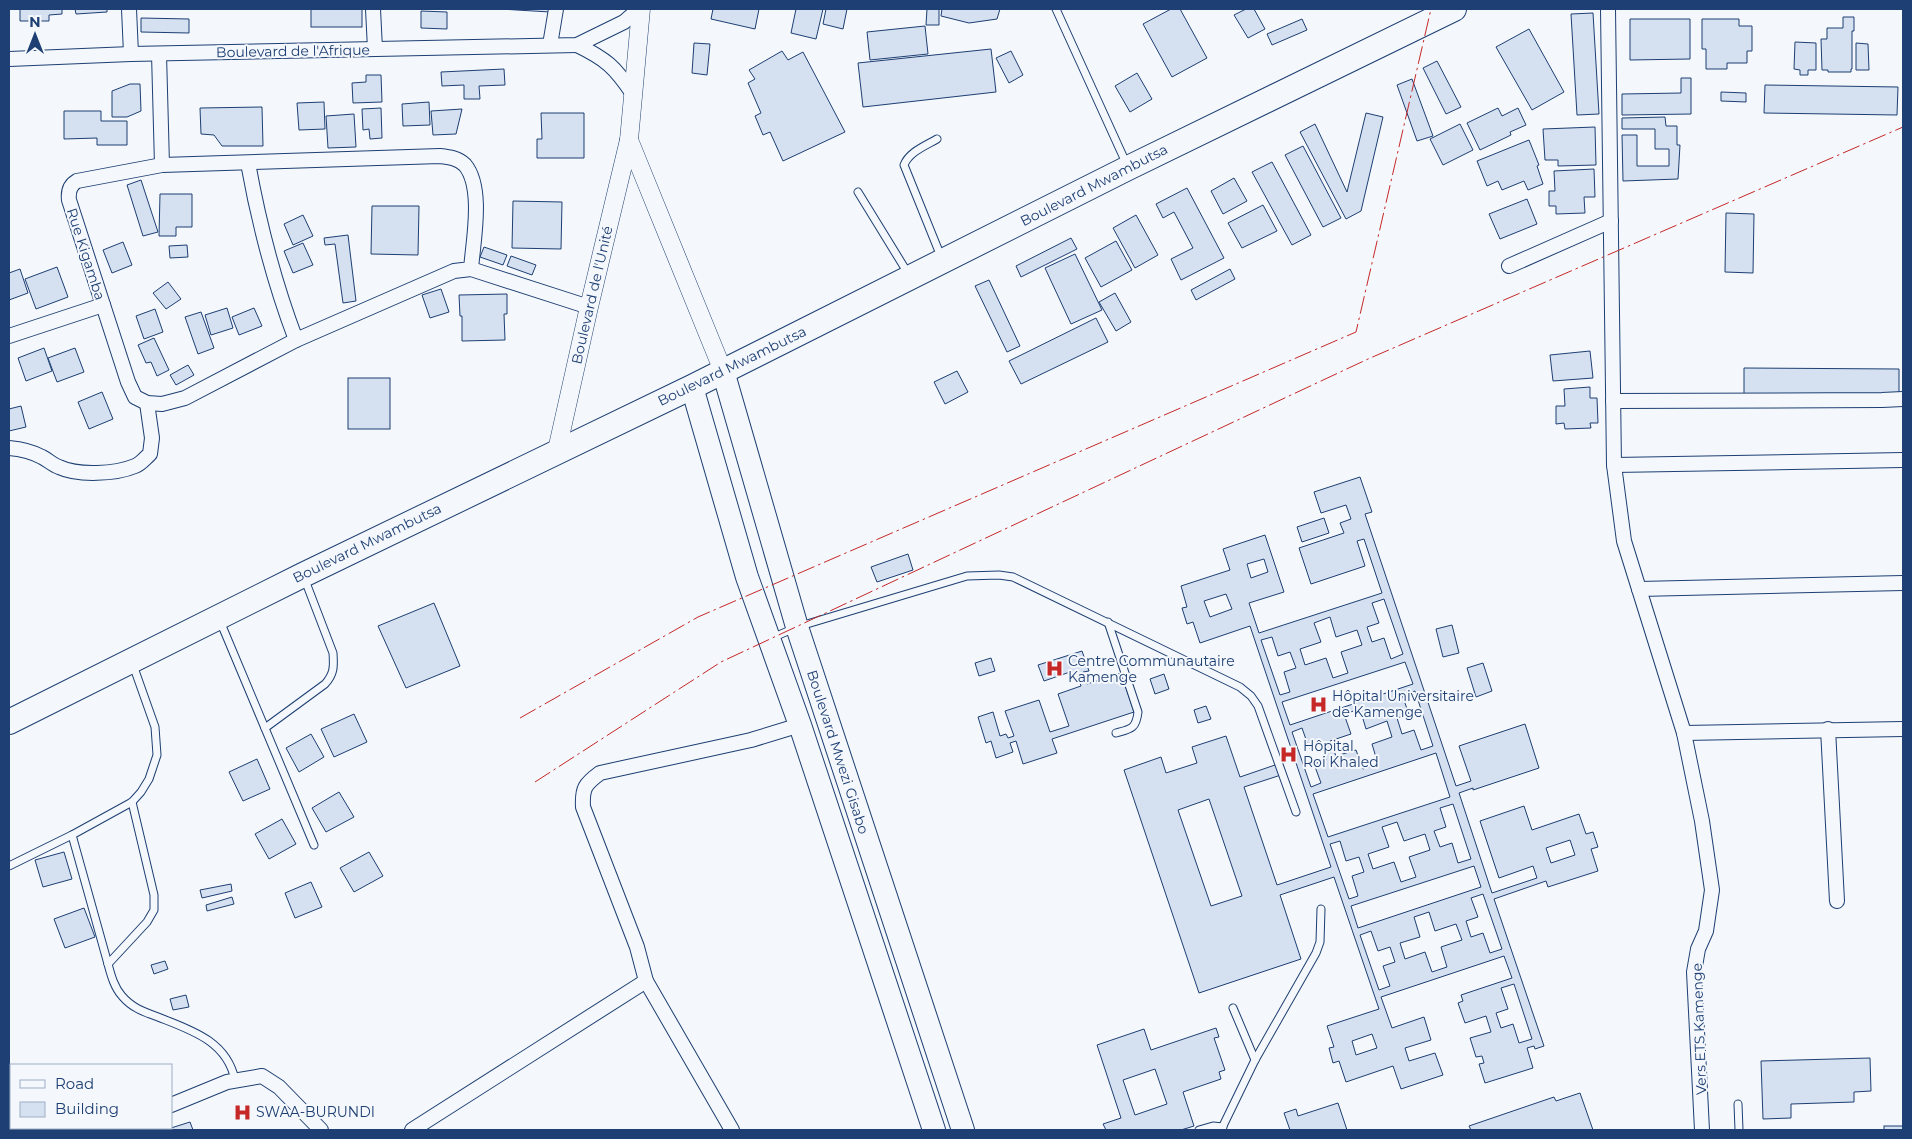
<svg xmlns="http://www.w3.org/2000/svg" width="1912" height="1139" font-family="Montserrat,sans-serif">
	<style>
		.building { fill: #d5e0f0; stroke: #1d3f73; fill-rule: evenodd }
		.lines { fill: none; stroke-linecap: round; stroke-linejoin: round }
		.service-casing { stroke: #1d3f73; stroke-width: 9 }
		.minor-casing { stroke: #1d3f73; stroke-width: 16 }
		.tertiary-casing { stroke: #1d3f73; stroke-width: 19 }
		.primary-casing { stroke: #1d3f73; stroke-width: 24 }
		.trunk-casing { stroke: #1d3f73; stroke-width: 26 }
		.service { stroke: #f4f7fb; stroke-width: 7 }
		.minor { stroke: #f4f7fb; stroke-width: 14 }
		.tertiary { stroke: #f4f7fb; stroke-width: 18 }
		.primary { stroke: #f4f7fb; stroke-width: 22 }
		.trunk { stroke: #f4f7fb; stroke-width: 24 }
		.power { stroke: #c62828; stroke-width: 1; stroke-dasharray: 18 4 2.5 4; stroke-linecap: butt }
		.labels { text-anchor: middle; stroke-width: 4; stroke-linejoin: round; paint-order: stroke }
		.street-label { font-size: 14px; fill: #1d3f73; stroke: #f4f7fb }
		.poi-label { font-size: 14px; fill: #1d3f73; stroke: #f4f7fb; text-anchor: start }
	</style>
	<rect width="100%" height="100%" fill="#f4f7fb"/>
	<g class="building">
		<path d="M20,9H62V14L49,15V21H20Z"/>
		<path d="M75,9H107V12L76,14Z"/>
		<rect x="311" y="9" width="51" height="18"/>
		<path d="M500,9H551L550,12Z"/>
		<path d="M713,9H759L755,29L711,19Z"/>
		<path d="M796,9H823L816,39L791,33Z"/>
		<path d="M826,9H847L843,29L823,24Z"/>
		<path d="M927,9H939V25H926Z"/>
		<path d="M942,9H1000L997,19L969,23L941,16Z"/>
		<path d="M1171,9H1180L1207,58L1172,77L1143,24Z"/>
		<path d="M1246,9H1254L1265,29L1248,38L1234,15Z"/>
		<path d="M421,11L447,12V29L421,28Z"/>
		<path d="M1593,13L1599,114L1577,115L1571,14Z"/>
		<path d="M1843,17H1854V31H1852V69H1851V72H1828V70H1822L1821,39H1827V28H1843Z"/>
		<path d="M141,18L189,19V33L141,32Z"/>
		<path d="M1302,19L1307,30L1272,45L1267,34Z"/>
		<path d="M1630,19H1690V59L1630,60Z"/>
		<path d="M1702,19H1739V26H1752V51H1747V63H1727V69H1706V49H1702Z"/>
		<path d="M925,26L928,54L870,60L867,32Z"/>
		<path d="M1529,29L1564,92L1532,110L1496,47Z"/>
		<path d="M1795,42L1816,43V70H1808V75H1800V70L1794,69Z"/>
		<path d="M694,43L710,44L707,75L692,73Z"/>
		<path d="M1856,43L1868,44L1869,70H1856Z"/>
		<path d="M991,49L996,92L863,107L858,63Z"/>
		<path d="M782,51L788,60L803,52L845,132L783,161L770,132L763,135L755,116L761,113L748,83L755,79L749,70Z"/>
		<path d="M1011,51L1023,75L1009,83L996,58Z"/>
		<path d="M1437,61L1461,107L1446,114L1423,68Z"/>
		<path d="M504,69L505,85L479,86L480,99H464V85L442,86L441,72Z"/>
		<path d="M1137,73L1152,99L1130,112L1115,86Z"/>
		<path d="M366,75H381L382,102L353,103L352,83L366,82Z"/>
		<path d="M1681,78H1691V114L1622,115V94L1681,93Z"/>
		<path d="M1412,79L1433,136L1417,141L1397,85Z"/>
		<path d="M130,84H140L141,111L127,117H112V91Z"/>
		<path d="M1765,85L1898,87L1897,115L1764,113Z"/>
		<path d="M1721,92L1746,93V102L1721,101Z"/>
		<path d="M324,102L325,129L299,130L297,103Z"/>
		<path d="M429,102L430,125L403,126L402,104Z"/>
		<path d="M262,107L263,146H222L214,135L201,134L200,108Z"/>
		<path d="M381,108L382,138L370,139L369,129L363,130L362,109Z"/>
		<path d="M1498,108L1502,116L1518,108L1526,125L1510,132L1511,135L1480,150L1467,123Z"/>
		<path d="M462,109L456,134L433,135L431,111Z"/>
		<path d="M64,111H101V121H127V145H97V138L64,139Z"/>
		<path d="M541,113H584V158H537V139H542Z"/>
		<path d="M1366,113L1383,117L1361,211L1346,219L1300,132L1315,124L1347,192Z"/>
		<path d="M354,114L356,147L328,148L326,116Z"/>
		<path d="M1665,117L1666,126H1677V145H1680L1678,179L1623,181L1622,135H1637V166H1669V149H1655V129H1622V118Z"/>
		<path d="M1460,124L1473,150L1443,165L1430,139Z"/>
		<path d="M1595,127L1596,165L1558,166V160H1545L1543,129Z"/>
		<path d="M1529,140L1539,165L1537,166L1543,184L1528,190L1524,181L1502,190L1498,181L1487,186L1477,161Z"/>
		<path d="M1303,146L1341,218L1323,227L1285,155Z"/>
		<path d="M1272,162L1311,235L1292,245L1252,172Z"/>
		<path d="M1594,169L1595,197H1584L1585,213L1556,214V206H1549V191H1555L1554,171Z"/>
		<path d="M1234,178L1247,201L1223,214L1211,191Z"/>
		<path d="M141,180L158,232L143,236L127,185Z"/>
		<path d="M1187,188L1224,258L1181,280L1171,259L1193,248L1174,212L1163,218L1156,204Z"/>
		<path d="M160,194H192V227H176V236H159Z"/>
		<path d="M1527,199L1537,224L1500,239L1489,214Z"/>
		<path d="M513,201L562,202L561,249L512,248Z"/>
		<path d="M1263,205L1277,231L1242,248L1228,223Z"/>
		<path d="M372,206H419L418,255L371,254Z"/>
		<path d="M1726,213L1754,214L1753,273L1725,272Z"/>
		<path d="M303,215L313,236L293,245L284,224Z"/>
		<path d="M1136,215L1158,255L1135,268L1113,228Z"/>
		<path d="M348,235L356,301L343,303L335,244L325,245L324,238Z"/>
		<path d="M1071,238L1077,249L1021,277L1016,266Z"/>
		<path d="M1116,241L1132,270L1101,287L1085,258Z"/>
		<path d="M123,242L132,265L112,273L103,250Z"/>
		<path d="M303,243L313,265L293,273L284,251Z"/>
		<path d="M187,245L188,257L170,258L169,246Z"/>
		<path d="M484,247L507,255L503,265L480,257Z"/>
		<path d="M1075,254L1102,310L1071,324L1045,268Z"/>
		<path d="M511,256L536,265L532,275L507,266Z"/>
		<path d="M57,267L68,297L36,309L25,279Z"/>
		<path d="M20,269L28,293L9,300V273Z"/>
		<path d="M1230,269L1235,279L1196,300L1191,290Z"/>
		<path d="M989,280L1020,346L1007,352L975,286Z"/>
		<path d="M168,282L181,299L166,309L153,293Z"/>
		<path d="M441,289L449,312L430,318L422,295Z"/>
		<path d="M1115,293L1131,322L1116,331L1099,302Z"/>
		<path d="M507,294V314H504L505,340L462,341V316H460L459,295Z"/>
		<path d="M227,308L233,328L211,335L205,315Z"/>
		<path d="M254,308L262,326L239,335L232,317Z"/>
		<path d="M155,309L163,332L144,339L136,316Z"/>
		<path d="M201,312L214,348L198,354L185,317Z"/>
		<path d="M1096,318L1108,342L1021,384L1009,361Z"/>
		<path d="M154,338L169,370L157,376L151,362L146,363L138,345Z"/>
		<path d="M44,348L52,371L26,381L18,358Z"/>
		<path d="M75,348L84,372L57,382L48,358Z"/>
		<path d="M1590,351L1593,378L1553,381L1550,355Z"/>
		<path d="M188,365L194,375L176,385L170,375Z"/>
		<path d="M1744,368L1899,369V397L1744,395Z"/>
		<path d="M957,371L968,392L945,404L934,382Z"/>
		<rect x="348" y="378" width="42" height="51"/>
		<path d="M1590,387V398H1597L1598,423H1590L1591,428L1565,429L1564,423L1556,424V406H1565L1564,389Z"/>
		<path d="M102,392L113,419L89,429L78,402Z"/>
		<path d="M21,406L26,427L9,431V409Z"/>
		<path d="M1360,477L1372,512L1365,514L1456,786L1471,781L1459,746L1525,724L1539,768L1473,790V788L1459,793L1492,893L1537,878L1533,866L1499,878L1480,821L1524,806L1532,830L1579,814L1586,834L1593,832L1598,847L1591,849L1598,871L1548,887L1546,881L1494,899L1544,1046L1535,1049L1534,1046L1527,1048L1533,1068L1485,1083L1479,1064L1484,1063L1482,1056L1476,1057L1470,1038L1491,1032L1486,1016L1465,1023L1458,1003L1463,1001L1461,995L1512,978L1504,956L1381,997L1392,1028L1424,1017L1431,1040L1405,1048L1409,1061L1435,1053L1443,1075L1401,1089L1393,1066L1346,1082L1339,1061L1333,1063L1329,1048L1334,1047L1327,1026L1379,1009L1334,877L1280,895L1301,959L1199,993L1124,770L1161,757L1166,773L1197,763L1192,747L1226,736L1240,777L1278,764L1281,775L1244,787L1277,885L1331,867L1250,626L1200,643L1193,622L1187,624L1182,608L1187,607L1181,586L1230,570L1223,549L1265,535L1284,592L1249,603L1259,633L1382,593L1364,539L1357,541L1365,566L1311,584L1299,548L1344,533L1340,523L1351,519L1346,505L1321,513L1314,492ZM1264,559L1268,572L1251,578L1247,564ZM1226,594L1232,609L1210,617L1204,601ZM1384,599L1403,654L1391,659L1384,638L1372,642L1367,627L1379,623L1372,603ZM1330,617L1336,637L1357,630L1362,645L1341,652L1348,673L1333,678L1326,658L1305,665L1300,649L1321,642L1314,623ZM1272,637L1278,656L1290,652L1296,668L1284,672L1290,692L1280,695L1261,640ZM1405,662L1413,684L1290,725L1282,702ZM1415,691L1433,746L1421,750L1414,730L1402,734L1397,718L1409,714L1402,695ZM1360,709L1366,729L1387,721L1392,737L1372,744L1378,764L1363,769L1356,750L1336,756L1330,741L1351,734L1344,714ZM1302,728L1309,748L1321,744L1326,760L1314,764L1321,783L1311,787L1292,732ZM1436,753L1450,797L1328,837L1313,794ZM1209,799L1242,896L1211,906L1178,810ZM1453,804L1471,859L1458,863L1452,843L1440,847L1434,831L1446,827L1440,808ZM1397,822L1404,841L1425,834L1430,850L1409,857L1416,877L1401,882L1394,862L1373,869L1368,854L1389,847L1382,827ZM1570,840L1575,855L1551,863L1546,848ZM1340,841L1346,861L1359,857L1364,872L1352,876L1358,896L1349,899L1330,844ZM1474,866L1481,887L1358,928L1351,906ZM1483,894L1502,949L1490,953L1483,933L1471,937L1466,921L1478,917L1471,898ZM1429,912L1435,931L1456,924L1462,940L1441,947L1447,967L1432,972L1425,952L1405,959L1400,943L1420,937L1414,917ZM1371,931L1378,951L1390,947L1395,962L1383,966L1390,986L1379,990L1360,935ZM1514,984L1532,1039L1519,1043L1513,1024L1501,1028L1496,1013L1508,1009L1501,988ZM1372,1034L1377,1048L1356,1055L1352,1041Z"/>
		<path d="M1324,518L1329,533L1302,542L1297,527Z"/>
		<path d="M908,554L913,570L877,582L871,567Z"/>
		<path d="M434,603L460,666L406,688L378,626Z"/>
		<path d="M1452,625L1459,653L1443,657L1436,629Z"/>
		<path d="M1082,651L1089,671L1083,672L1087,684L1121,673L1134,712L1052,739L1057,753L1023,764L1016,741L1010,743L1013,752L996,758L991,741L986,743L978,717L993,712L1000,736L1006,734L1008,738L1014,736L1005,711L1039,700L1050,732L1069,726L1058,694L1081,686L1077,674L1072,676L1070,672L1044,681L1038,665Z"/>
		<path d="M991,658L995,671L979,676L975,663Z"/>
		<path d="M1483,663L1492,691L1476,697L1467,668Z"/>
		<path d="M1164,674L1169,689L1155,694L1150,679Z"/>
		<path d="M1206,706L1211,719L1198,723L1194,710Z"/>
		<path d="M354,714L367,742L334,757L321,729Z"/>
		<path d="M311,734L324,757L299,772L286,748Z"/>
		<path d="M257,759L270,789L243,801L229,772Z"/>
		<path d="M339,792L354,817L326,832L312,808Z"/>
		<path d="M282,819L296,844L269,859L255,834Z"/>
		<path d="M64,852L72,879L43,887L35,860Z"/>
		<path d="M369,852L383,876L354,892L340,868Z"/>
		<path d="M311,882L322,907L295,918L285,893Z"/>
		<path d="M231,884L232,891L202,898L200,890Z"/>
		<path d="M232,897L234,904L207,911L206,905Z"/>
		<path d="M84,908L95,937L65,948L54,919Z"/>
		<path d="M165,961L168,969L154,974L151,965Z"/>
		<path d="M186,995L189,1007L173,1010L170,999Z"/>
		<path d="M1216,1028L1219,1037L1214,1038L1225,1070L1219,1072L1221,1079L1183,1092L1194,1126L1181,1130H1106L1103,1124L1121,1118L1097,1045L1144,1029L1151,1050ZM1155,1069L1167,1104L1135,1115L1123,1080Z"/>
		<path d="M1870,1058L1871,1091L1854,1092V1102L1791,1104V1118L1763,1119L1761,1061Z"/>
		<path d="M1580,1093L1593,1130H1471L1469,1126L1554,1097L1556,1101Z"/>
		<path d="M1338,1103L1347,1130H1290L1284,1113L1296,1109L1298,1116Z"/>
		<path d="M190,1122L193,1130H164L171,1128Z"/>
		<rect x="1884" y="1126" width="19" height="4"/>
	</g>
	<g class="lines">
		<defs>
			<g id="service">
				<path d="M1056,9L1127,165"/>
				<path d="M937,139C925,146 909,152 904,165L942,259"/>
				<path d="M858,192L909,275"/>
				<path d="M220,621L314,845"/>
				<path d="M1108,622L1138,712C1136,729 1131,729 1116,733"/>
				<path d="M772,638L797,627L967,576L999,575L1013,577L1240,687L1251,696L1258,706L1296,812"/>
				<path d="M265,728L325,684C334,674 334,667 333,653L305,580"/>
				<path d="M72,835L108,964C111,975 114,987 122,996C132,1008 144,1012 158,1017C191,1030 227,1041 235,1080"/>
				<path d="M9,866L72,835L132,802L141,792L149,779L157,755L155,727L133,665"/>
				<path d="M108,964L147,922L154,910V895L132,802"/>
				<path d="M1233,1008L1255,1060"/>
				<path d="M1738,1104L1739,1130"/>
				<path d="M1199,1130L1213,1126L1223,1127"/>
				<path d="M1221,1130L1255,1060L1316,953L1320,942L1321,909"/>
			</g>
			<g id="minor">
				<path d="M129,9L131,54"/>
				<path d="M373,9L375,49"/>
				<path d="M1608,9L1614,465L1624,541L1684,733L1702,821L1712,890L1706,931L1698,949L1694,972L1702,1130"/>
				<path d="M550,45L556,9"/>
				<path d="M577,45C606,59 615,67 633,94"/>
				<path d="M159,54L162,165"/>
				<path d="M9,59L131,54L577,45L624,22L639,9"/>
				<path d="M248,163C259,224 274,282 296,340"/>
				<path d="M1509,266L1611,221"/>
				<path d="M471,269C473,242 484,188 465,165C458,158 449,157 440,156L162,165L77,181C70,185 68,192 69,200L128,382L135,397L147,403L162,404L185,398L296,340L454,271L471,269L589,307"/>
				<path d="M9,336L103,305"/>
				<path d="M1613,401L1882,400L1903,399"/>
				<path d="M9,448C21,449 31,451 42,457C48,460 53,465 59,467C78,476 116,474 135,466C141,464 146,457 150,454L152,438L147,403"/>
				<path d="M1614,465L1903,460"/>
				<path d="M1639,589L1903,583"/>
				<path d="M1828,729L1837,901"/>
				<path d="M1684,733L1903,729"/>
				<path d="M171,1105L227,1082L262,1076L279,1087L321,1130"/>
				<path d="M108,1130L115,1128"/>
				<path d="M412,1130L646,981"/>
				<path d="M732,1130L646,981L637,947L583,807C582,788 585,784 600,773L751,740L800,725"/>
			</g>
			<g id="tertiary">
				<path d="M629,140L723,371"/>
				<path d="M557,450L589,307L629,140L641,9"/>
			</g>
			<g id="primary">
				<path d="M723,371L797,627L963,1130"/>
				<path d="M692,387L747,577L800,725L934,1130"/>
			</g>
			<path id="trunk" d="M9,722L303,575L692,387L1128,168L1454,9"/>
		</defs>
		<use href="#service" class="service-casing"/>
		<use href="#minor" class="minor-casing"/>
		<use href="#tertiary" class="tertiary-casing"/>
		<use href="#primary" class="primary-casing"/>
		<use href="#trunk" class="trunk-casing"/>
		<use href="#service" class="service"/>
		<use href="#minor" class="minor"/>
		<use href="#tertiary" class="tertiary"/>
		<use href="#primary" class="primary"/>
		<use href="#trunk" class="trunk"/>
		<g class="power">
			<path d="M520,718L698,617L1356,332L1431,9"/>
			<path d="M535,782L721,662L1368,359L1903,127"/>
		</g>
	</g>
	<defs>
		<symbol id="hospital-bare" viewBox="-9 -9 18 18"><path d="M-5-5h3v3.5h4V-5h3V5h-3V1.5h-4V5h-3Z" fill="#c62828" stroke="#f4f7fb" stroke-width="2.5" paint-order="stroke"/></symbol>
	</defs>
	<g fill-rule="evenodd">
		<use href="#hospital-bare" x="1042" y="656" width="25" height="25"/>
		<use href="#hospital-bare" x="1306" y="692" width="25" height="25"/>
		<use href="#hospital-bare" x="1276" y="742" width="25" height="25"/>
		<use href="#hospital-bare" x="230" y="1100" width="25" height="25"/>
	</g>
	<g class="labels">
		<g class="street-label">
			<text transform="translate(293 51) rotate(-1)" y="5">Boulevard de l'Afrique</text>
			<text transform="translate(1094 185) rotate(-27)" y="5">Boulevard Mwambutsa</text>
			<text transform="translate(86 254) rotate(72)" y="5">Rue Kigamba</text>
			<text transform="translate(592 295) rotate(-77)" y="5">Boulevard de l'Unité</text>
			<text transform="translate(732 366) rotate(-26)" y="5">Boulevard Mwambutsa</text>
			<text transform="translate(367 543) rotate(-26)" y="5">Boulevard Mwambutsa</text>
			<text transform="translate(838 752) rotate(72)" y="5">Boulevard Mwezi Gisabo</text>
			<text transform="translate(1699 1029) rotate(-92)" y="5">Vers ETS Kamenge</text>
		</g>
		<g class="poi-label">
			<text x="1068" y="666">Centre Communautaire<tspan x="1068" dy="16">Kamenge</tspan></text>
			<text x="1332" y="701">Hôpital Universitaire<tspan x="1332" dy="16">de Kamenge</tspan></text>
			<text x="1303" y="751">Hôpital<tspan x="1303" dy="16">Roi Khaled</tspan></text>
			<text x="256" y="1117">SWAA-BURUNDI</text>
		</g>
	</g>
	<rect width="1912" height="1139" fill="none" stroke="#1d3f73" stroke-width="20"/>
	<rect x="10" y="1064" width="162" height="65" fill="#f4f7fb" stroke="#9eadc5"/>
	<rect x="20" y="1080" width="25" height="8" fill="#f4f7fb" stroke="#9eadc5"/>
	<text x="55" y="1089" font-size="15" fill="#1d3f73">Road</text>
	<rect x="20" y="1102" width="25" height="15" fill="#d5e0f0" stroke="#9eadc5"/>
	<text x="55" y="1114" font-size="15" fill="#1d3f73">Building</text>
	<g transform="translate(35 35)" stroke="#f4f7fb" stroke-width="4" paint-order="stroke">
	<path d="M0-4L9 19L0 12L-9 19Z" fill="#1d3f73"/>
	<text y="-8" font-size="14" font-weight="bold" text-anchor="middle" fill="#1d3f73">N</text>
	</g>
</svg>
